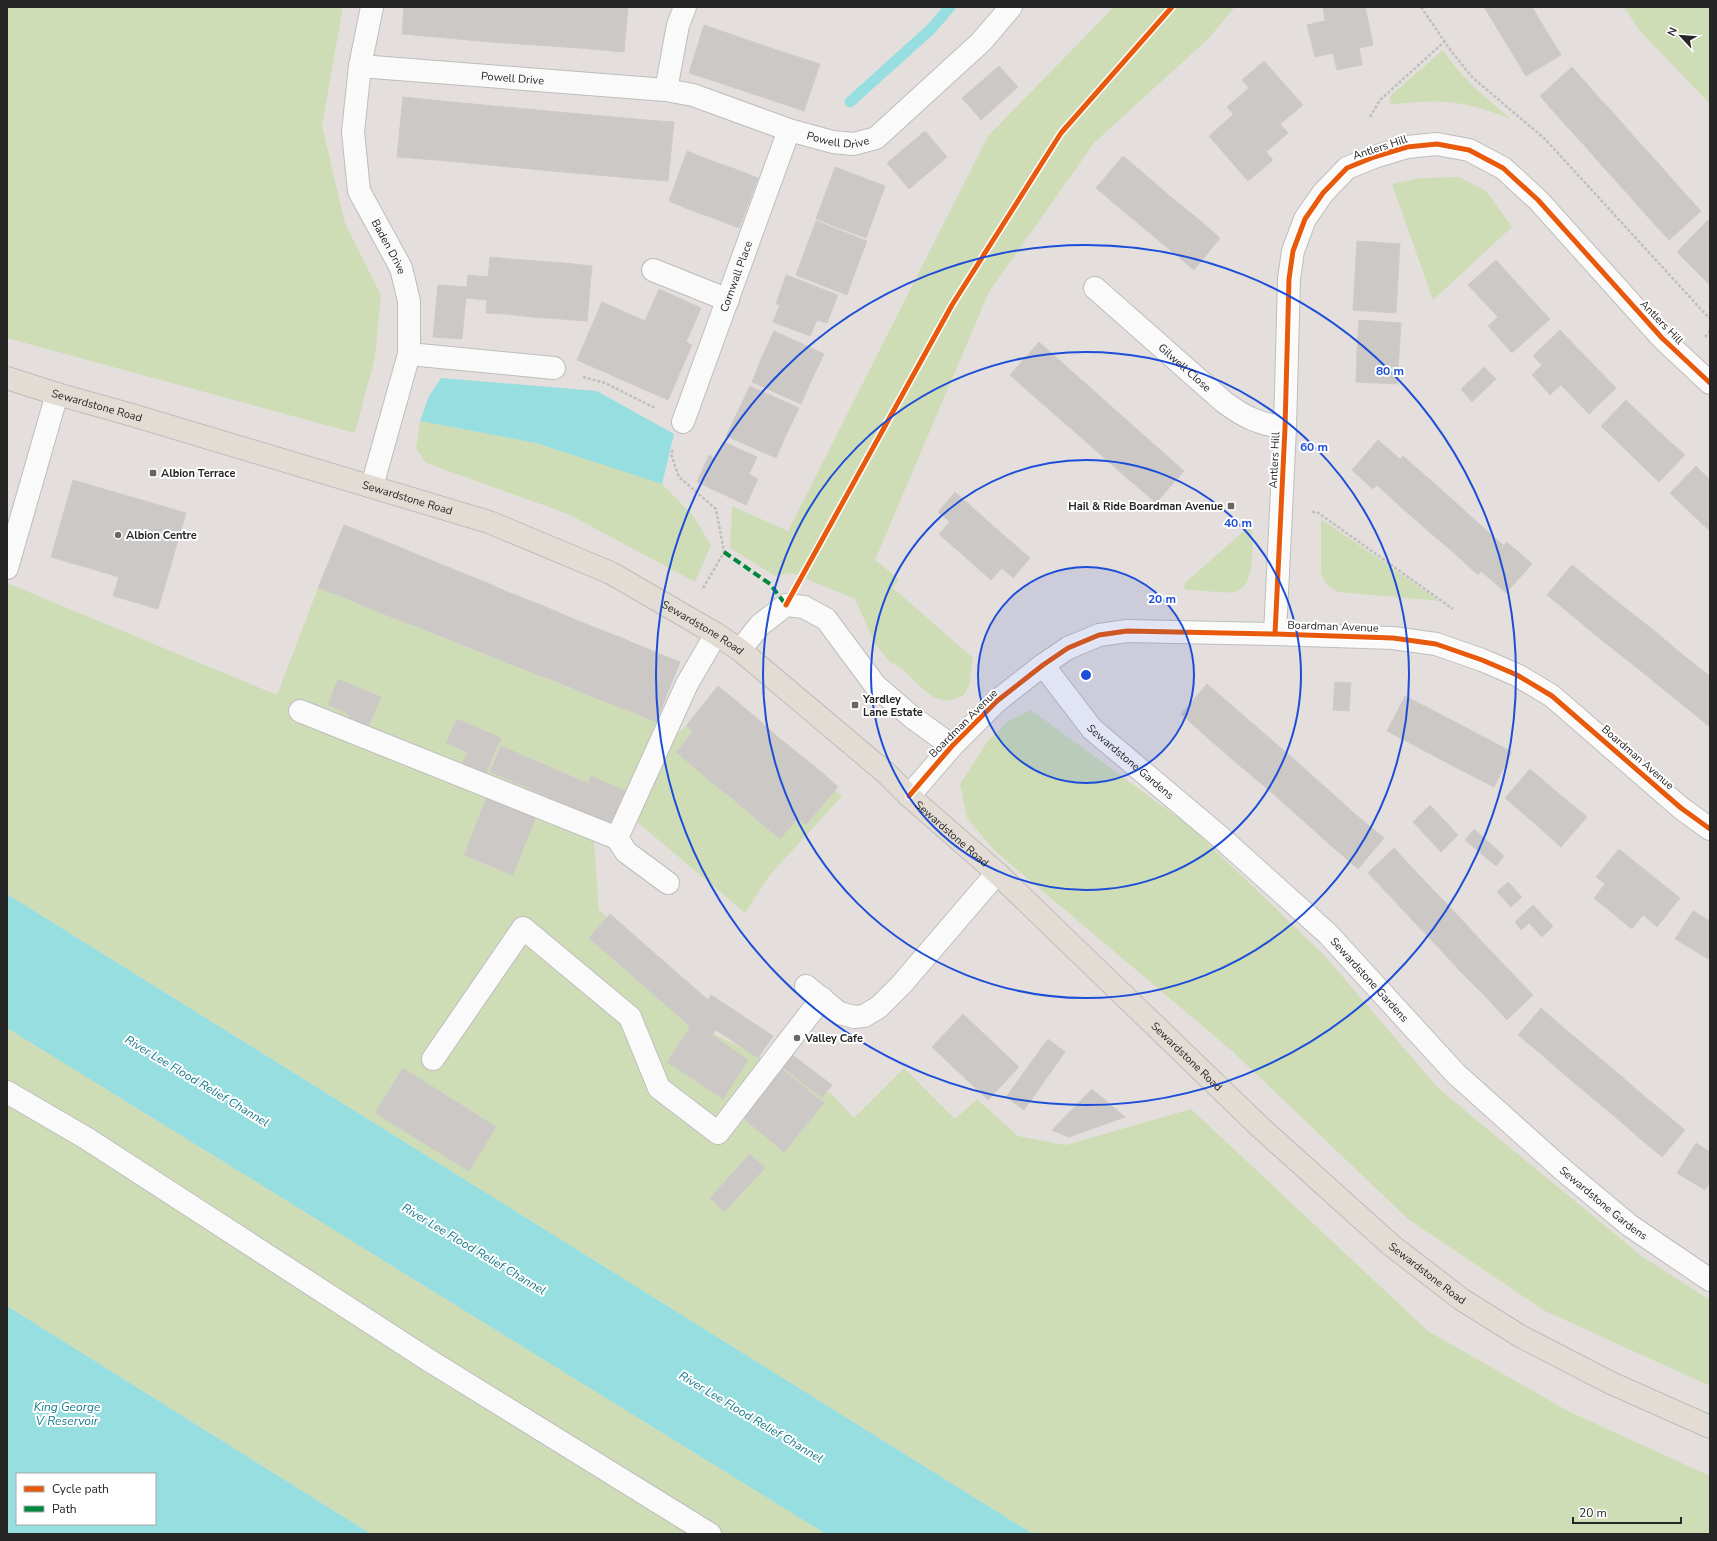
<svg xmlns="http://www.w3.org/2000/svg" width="1717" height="1541" font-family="'Nunito Sans',sans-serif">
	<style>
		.green { fill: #cfddb7 }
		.water { fill: #96dee0; fill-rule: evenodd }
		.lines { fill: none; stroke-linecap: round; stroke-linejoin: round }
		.stream { stroke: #96dee0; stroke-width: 11 }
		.building { fill: #cbc8c6; stroke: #cfcbc8 }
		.minor-casing { stroke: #bebdbd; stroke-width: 24 }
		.major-casing { stroke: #bebcbb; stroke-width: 24 }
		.path { stroke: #c0bfbf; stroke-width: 2.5; stroke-dasharray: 3 2; stroke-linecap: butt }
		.minor { stroke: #fbfafa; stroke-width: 22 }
		.major { stroke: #e3dcd4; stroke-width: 22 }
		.quiet { stroke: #00873e; stroke-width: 4; stroke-dasharray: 8 4; stroke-linecap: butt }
		.cycleway-casing { stroke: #fff; stroke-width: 8 }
		.cycleway { stroke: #e8590c; stroke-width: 5 }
		.ring { fill: none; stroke: #1d4ed8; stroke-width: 2 }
		.poi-dot { fill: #686766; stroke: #fff; stroke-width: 1.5 }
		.labels { text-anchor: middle; stroke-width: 4; stroke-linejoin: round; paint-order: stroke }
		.street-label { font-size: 11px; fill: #262626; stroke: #fff }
		.poi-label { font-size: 11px; font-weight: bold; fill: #262626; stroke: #fff; text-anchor: start }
		.water-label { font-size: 12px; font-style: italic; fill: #187a89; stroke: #fff }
		.centre { fill: #1d4ed8; stroke: #fff; stroke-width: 2 }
		.ring-label { font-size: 12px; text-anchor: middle; font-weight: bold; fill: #1d4ed8; stroke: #fff; stroke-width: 4; stroke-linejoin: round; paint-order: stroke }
	</style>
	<rect width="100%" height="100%" fill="#e4dfdc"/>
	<g class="green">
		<path d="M7,7H343L322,126L345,223L381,295L375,357L355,433L7,338Z"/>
		<path d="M1114,7H1235L1208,39L1094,143L989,292L875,560L899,579L893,588L973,658L969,686L963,696L948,701L935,698L924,690L902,669L890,662L875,644L855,599L792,573L775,576L730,548L732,506L788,531L988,136Z"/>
		<path d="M1624,7H1710V104L1640,31Z"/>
		<path d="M1443,50C1463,80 1484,96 1511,119C1500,115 1488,110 1476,107C1447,99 1419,101 1390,105V96Z"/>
		<path d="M1459,177L1486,191L1512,227L1433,300L1392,184L1421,178Z"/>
		<path d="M420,421L536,443L662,484L692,514L711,545L695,582L568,514L426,463L416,448Z"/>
		<path d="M1321,519L1440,601L1338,592L1327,585L1321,574Z"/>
		<path d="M1252,524C1252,543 1257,585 1236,592C1230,594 1193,590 1184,589L1185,583Z"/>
		<path d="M7,583L277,695L318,588L656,722L612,826L594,840L599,910L695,993L683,1018L832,1094L854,1118L904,1068L955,1119L977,1099L1018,1136L1066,1145L1191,1109L1428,1331L1568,1411L1710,1476V1534H1033L7,894Z"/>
		<path d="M1031,710L1191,827L1324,955L1439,1089L1643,1257L1710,1300V1386L1545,1311L1408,1219L1231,1050L995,851L967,818L960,784L987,742L1008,721Z"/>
		<path d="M686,726L693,732L676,752L780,839L798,818L807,825L835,791L842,796L769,876L745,913L636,821L668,743Z"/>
		<path d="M7,1028L826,1534H371L7,1306Z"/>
	</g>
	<g class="water">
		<path d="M441,378L597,391L674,434L662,484L536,443L420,421L429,396Z"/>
		<path d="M7,894L1033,1534H826L7,1028Z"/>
		<path d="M7,1306L371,1534H7ZM17,1474H155V1524H17Z"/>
	</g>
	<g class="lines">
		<path class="stream" d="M850,102L931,29L950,7"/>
	</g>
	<g class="building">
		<path d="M404,7H449L446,38L402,34Z"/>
		<path d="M449,7H494L491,42L446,38Z"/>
		<path d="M494,7H538L535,45L491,42Z"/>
		<path d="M538,7H583L579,48L535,45Z"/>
		<path d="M583,7H628L624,52L579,48Z"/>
		<path d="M1323,7H1365L1366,11L1325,20Z"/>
		<path d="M1484,7H1512L1492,20Z"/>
		<path d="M1512,7H1532L1544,27L1509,48L1492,20Z"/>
		<path d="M1366,11L1373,45L1359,48L1362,65L1337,70L1333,53L1315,57L1307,25Z"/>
		<path d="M704,25L733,35L717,82L689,73Z"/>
		<path d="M1544,27L1561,55L1526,76L1509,48Z"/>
		<path d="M733,35L774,49L759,96L717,82Z"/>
		<path d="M774,49L820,64L804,111L759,96Z"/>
		<path d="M1264,61L1303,105L1280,124L1242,80Z"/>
		<path d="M999,66L1018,87L981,120L962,98Z"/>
		<path d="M1572,67L1593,91L1561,120L1540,96Z"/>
		<path d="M1249,88L1288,133L1266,152L1227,107Z"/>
		<path d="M1593,91L1615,115L1583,144L1561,120Z"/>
		<path d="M403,97L441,101L436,160L397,157Z"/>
		<path d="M441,101L473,104L468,163L436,160Z"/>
		<path d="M473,104L516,108L510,167L468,163Z"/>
		<path d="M516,108L558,112L552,171L510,167Z"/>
		<path d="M558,112L603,116L597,175L552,171Z"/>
		<path d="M1234,114L1273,160L1248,181L1209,136Z"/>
		<path d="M1615,115L1636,139L1604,168L1583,144Z"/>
		<path d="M603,116L647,120L641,179L597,175Z"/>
		<path d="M647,120L674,122L668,181L641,179Z"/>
		<path d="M925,131L947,157L909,189L887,163Z"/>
		<path d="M1636,139L1658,163L1626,192L1604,168Z"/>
		<path d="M687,151L712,161L693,211L669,201Z"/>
		<path d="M1123,156L1149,178L1122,210L1096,188Z"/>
		<path d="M712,161L735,169L716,219L693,211Z"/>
		<path d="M1658,163L1679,187L1647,216L1626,192Z"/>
		<path d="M835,167L885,186L876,211L826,192Z"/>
		<path d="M735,169L758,178L739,228L716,219Z"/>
		<path d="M1149,178L1172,198L1145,229L1122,210Z"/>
		<path d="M1679,187L1701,211L1669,240L1647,216Z"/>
		<path d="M826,192L876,211L866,238L816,219Z"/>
		<path d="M1172,198L1197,218L1170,250L1145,229Z"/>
		<path d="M1197,218L1220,238L1194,270L1170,250Z"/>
		<path d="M1708,220L1710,223V266L1700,275L1677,252Z"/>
		<path d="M816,221L867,241L857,267L806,248Z"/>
		<path d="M1357,241L1400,244L1398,278L1355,275Z"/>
		<path d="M806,248L857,267L847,295L796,275Z"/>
		<path d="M490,257L510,259L505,314L486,313L487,300L466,298L468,275L488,277Z"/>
		<path d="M510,259L537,261L532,317L505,314Z"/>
		<path d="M1496,260L1523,290L1495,314L1468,285Z"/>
		<path d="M537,261L565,263L560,319L532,317Z"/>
		<path d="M565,263L592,266L587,321L560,319Z"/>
		<path d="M1710,266V285L1700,275Z"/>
		<path d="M786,275L838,295L827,323L817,320L810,336L773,322L780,305L776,304Z"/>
		<path d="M1355,275L1398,278L1396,313L1353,310Z"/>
		<path d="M438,285L467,287L462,339L433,337Z"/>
		<path d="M659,289L701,308L686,342L692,345L668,400L577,360L602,302L645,321Z"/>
		<path d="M1523,290L1550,319L1512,353L1488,326L1498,317L1495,314Z"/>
		<path d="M1359,320L1401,323L1399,354L1357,351Z"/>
		<path d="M1560,330L1588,359L1550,395L1532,375L1542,365L1533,356Z"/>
		<path d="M774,331L824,354L812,379L762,357Z"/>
		<path d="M1039,342L1075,374L1046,407L1010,375Z"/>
		<path d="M1357,351L1399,354L1397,384L1356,382Z"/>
		<path d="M762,357L812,379L801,404L752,382Z"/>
		<path d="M1588,359L1616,388L1589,414L1561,385Z"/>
		<path d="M1484,367L1496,379L1472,402L1461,389Z"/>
		<path d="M1075,374L1112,407L1083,439L1046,407Z"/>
		<path d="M750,386L799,408L787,433L738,411Z"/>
		<path d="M1626,400L1655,428L1630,454L1601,426Z"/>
		<path d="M1112,407L1148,439L1119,471L1083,439Z"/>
		<path d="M738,411L787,433L776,458L726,436Z"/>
		<path d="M1655,428L1685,455L1659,482L1630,454Z"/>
		<path d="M1148,439L1184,471L1156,503L1119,471Z"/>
		<path d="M1378,440L1400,459L1373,489L1352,470Z"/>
		<path d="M724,442L757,457L749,474L758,479L746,505L697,482L709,455L716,459Z"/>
		<path d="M1403,456L1428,478L1402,508L1377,485Z"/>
		<path d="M1696,466L1710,480V509L1699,521L1670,493Z"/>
		<path d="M1428,478L1453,500L1427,530L1402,508Z"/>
		<path d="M73,480L186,513L158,609L113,596L119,577L51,557Z"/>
		<path d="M955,492L992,525L964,556L939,534L950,522L938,512Z"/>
		<path d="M1453,500L1478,523L1453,552L1427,530Z"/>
		<path d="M1710,509V531L1699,521Z"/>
		<path d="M1478,523L1503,545L1478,575L1453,552Z"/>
		<path d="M344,525L372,536L347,599L318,588Z"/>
		<path d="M992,525L1030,558L1013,578L1002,568L991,580L964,556Z"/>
		<path d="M372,536L392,544L367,607L347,599Z"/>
		<path d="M1507,542L1532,564L1506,593L1481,571Z"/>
		<path d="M392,544L416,554L391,617L367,607Z"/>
		<path d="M416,554L438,563L413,625L391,617Z"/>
		<path d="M438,563L460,572L435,634L413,625Z"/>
		<path d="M1572,565L1598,586L1574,617L1547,595Z"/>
		<path d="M460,572L483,581L458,643L435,634Z"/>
		<path d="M483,581L505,591L481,652L458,643Z"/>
		<path d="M1598,586L1624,607L1599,638L1574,617Z"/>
		<path d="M505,591L531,601L507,663L481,652Z"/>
		<path d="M531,601L553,610L528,671L507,663Z"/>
		<path d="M1624,607L1651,628L1626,659L1599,638Z"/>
		<path d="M553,610L576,620L552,680L528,671Z"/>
		<path d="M576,620L596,628L572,688L552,680Z"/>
		<path d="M596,628L622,638L598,699L572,688Z"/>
		<path d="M1651,628L1677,650L1652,680L1626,659Z"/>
		<path d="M622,638L645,648L622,708L598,699Z"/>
		<path d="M645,648L680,662L656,722L622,708Z"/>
		<path d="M1677,650L1703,671L1678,701L1652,680Z"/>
		<path d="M1703,671L1710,676V727L1678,701Z"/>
		<path d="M338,679L362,689L350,715L328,705Z"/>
		<path d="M1335,682L1351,683L1349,711L1333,710Z"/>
		<path d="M1207,684L1237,710L1210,740L1181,714Z"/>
		<path d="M718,686L739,703L689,763L676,752L693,732L686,726Z"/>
		<path d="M362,689L381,697L367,729L348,721Z"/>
		<path d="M1405,696L1440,714L1421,749L1387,731Z"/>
		<path d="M739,703L759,720L709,780L689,763Z"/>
		<path d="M1237,710L1266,735L1240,766L1210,740Z"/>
		<path d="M1440,714L1476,733L1457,768L1421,749Z"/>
		<path d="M457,719L478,728L467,752L446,743Z"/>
		<path d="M759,720L778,737L729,796L709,780Z"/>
		<path d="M478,728L501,738L485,775L462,765Z"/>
		<path d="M1476,733L1512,752L1494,787L1457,768Z"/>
		<path d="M1266,735L1296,761L1270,791L1240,766Z"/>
		<path d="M778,737L799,754L749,813L729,796Z"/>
		<path d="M501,746L520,754L509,780L490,772Z"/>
		<path d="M520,754L543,764L533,790L509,780Z"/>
		<path d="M799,754L819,770L769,830L749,813Z"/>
		<path d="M1296,761L1325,787L1299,817L1270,791Z"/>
		<path d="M543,764L566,774L555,800L533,790Z"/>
		<path d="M1530,769L1558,793L1533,822L1505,798Z"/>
		<path d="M819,770L838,787L806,825L798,818L780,839L769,830Z"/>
		<path d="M566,774L587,783L577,809L555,800Z"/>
		<path d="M591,776L625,791L611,824L577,809Z"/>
		<path d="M1325,787L1354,813L1328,843L1299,817Z"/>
		<path d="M1558,793L1587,817L1561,847L1533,822Z"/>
		<path d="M487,797L536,816L513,875L464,855Z"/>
		<path d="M1430,805L1458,835L1441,852L1413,822Z"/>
		<path d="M1354,813L1384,838L1358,869L1328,843Z"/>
		<path d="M1474,829L1504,856L1496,866L1465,840Z"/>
		<path d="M1394,848L1417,873L1391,897L1368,873Z"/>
		<path d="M1619,849L1650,874L1616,916L1594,898L1605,884L1596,877Z"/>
		<path d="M1417,873L1440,897L1414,922L1391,897Z"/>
		<path d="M1650,874L1680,898L1657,927L1643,915L1632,929L1616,916Z"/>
		<path d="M1508,882L1522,897L1511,907L1497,892Z"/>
		<path d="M1440,897L1464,922L1437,946L1414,922Z"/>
		<path d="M1533,905L1553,926L1542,937L1529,923L1521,930L1515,922Z"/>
		<path d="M1693,911L1710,921V955L1708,959L1675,939Z"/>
		<path d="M610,914L708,1000L691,1027L589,938Z"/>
		<path d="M1464,922L1486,946L1460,971L1437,946Z"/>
		<path d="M1486,946L1510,971L1484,995L1460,971Z"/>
		<path d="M1510,971L1533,995L1507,1020L1484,995Z"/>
		<path d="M711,995L773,1036L758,1058L716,1030L712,1035L748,1060L723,1099L667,1062Z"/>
		<path d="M1541,1008L1565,1029L1542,1055L1518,1035Z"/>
		<path d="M963,1014L1019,1067L988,1100L932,1047Z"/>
		<path d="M1565,1029L1589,1049L1566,1076L1542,1055Z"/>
		<path d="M1048,1039L1065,1052L1024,1110L1006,1097Z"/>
		<path d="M1589,1049L1613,1069L1590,1096L1566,1076Z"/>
		<path d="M791,1054L832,1085L822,1098L781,1066Z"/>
		<path d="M403,1068L496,1127L469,1171L375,1113Z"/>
		<path d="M782,1069L824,1103L784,1152L743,1118Z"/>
		<path d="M1613,1069L1637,1090L1614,1116L1590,1096Z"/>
		<path d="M1092,1089L1125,1117L1069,1137L1052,1130Z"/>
		<path d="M1637,1090L1661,1110L1638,1137L1614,1116Z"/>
		<path d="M1661,1110L1685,1130L1662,1157L1638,1137Z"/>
		<path d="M1696,1143L1710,1152V1182L1705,1190L1677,1173Z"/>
		<path d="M750,1154L765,1168L724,1212L710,1198Z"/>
	</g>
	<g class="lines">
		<defs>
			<g id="minor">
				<path id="s1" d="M372,7L360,66L353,132L359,191L401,268L409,301V354L372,486"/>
				<path id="s2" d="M360,66L666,90L693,95L789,130L833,142L854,144L876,138L981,42L1011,7"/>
				<path d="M666,90L678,25L685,7"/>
				<path d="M653,270L728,300"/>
				<path id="s3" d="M1095,288L1224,402C1247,419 1258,423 1285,428"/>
				<path d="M409,354L554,368"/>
				<path id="s4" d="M683,422L789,130"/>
				<path d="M7,568L57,394"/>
				<path d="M1275,634L1285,428L1289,279L1293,251L1305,219L1323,193L1347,168L1374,157L1407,147L1437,144L1469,150L1503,168L1538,200L1662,338L1710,383"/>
				<path d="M740,650L760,625L786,605L804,607L826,619L875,685L912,717L952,746"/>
				<path id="s5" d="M1043,665L1092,729L1219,836L1328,934L1456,1074L1562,1169L1629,1225L1710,1280"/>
				<path d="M300,711L617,838"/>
				<path d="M909,796L952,746L997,701L1043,665L1068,648L1099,635L1127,631L1275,634L1393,638L1436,644L1482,660L1517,675L1552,696L1681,808L1710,829"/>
				<path d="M668,883L626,852L617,838L687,684L716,634"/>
				<path d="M806,986L839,1013L854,1017L864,1016L879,1007L901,985L997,873"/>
				<path d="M433,1059L523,928L630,1017L659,1088L718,1133L822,998"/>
				<path d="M7,1092L86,1138L430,1361L710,1534"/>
			</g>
			<g id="major">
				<path id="s6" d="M7,378L57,394L132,415L489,522L611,573L716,634L740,650L886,773L909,796L997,873L1260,1127L1391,1245L1461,1299L1520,1336L1611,1383L1710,1427"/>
			</g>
		</defs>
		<use href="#minor" class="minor-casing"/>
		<use href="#major" class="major-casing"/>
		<g class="path">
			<path d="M1421,7L1451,51L1473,78L1545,139L1710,319"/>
			<path d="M1370,117L1380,100L1444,42"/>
			<path d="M1705,337L1709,333L1710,330"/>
			<path d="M583,377L605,383L655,408"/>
			<path d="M673,450L671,454L679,477L716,509L724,552L702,590"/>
			<path d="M1312,512H1317L1453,609"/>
		</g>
		<use href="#minor" class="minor"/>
		<use href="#major" class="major"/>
		<path class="quiet" d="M724,552L770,584L786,605L787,603"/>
		<defs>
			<g id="cycleway">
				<path d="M786,605L952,305L1061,133L1172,7"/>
				<path d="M1275,634L1285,428L1289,279L1293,251L1305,219L1323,193L1347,168L1374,157L1407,147L1437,144L1469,150L1503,168L1538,200L1662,338L1710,383"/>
				<path d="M909,796L952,746L997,701L1043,665L1068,648L1099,635L1127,631L1275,634L1393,638L1436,644L1482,660L1517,675L1552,696L1681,808L1710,829"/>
			</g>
		</defs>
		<use href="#cycleway" class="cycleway-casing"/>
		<use href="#cycleway" class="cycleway"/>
	</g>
	<circle cx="1086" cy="675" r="108" fill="#1d4ed8" fill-opacity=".12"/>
	<g class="ring">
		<circle cx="1086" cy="675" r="108"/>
		<circle cx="1086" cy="675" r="215"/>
		<circle cx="1086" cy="675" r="323"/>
		<circle cx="1086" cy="675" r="430"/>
	</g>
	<g class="poi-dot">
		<rect x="149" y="469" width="8" height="8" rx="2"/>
		<rect x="1227" y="502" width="8" height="8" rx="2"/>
		<circle cx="118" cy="535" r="4"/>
		<rect x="851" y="701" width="8" height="8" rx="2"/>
		<circle cx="797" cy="1038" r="4"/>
	</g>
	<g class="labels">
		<g class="street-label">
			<text dy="4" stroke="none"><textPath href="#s2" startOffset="153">Powell Drive</textPath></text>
			<text dy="4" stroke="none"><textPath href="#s2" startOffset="487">Powell Drive</textPath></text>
			<text transform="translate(1380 147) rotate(-18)" y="4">Antlers Hill</text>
			<text dy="4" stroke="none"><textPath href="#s1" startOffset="249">Baden Drive</textPath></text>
			<text dy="4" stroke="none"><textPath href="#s4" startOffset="155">Cornwall Place</textPath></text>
			<text transform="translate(1662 322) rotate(46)" y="4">Antlers Hill</text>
			<text dy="4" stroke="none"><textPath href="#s3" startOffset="120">Gilwell Close</textPath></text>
			<text dy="4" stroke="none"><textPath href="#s6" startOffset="94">Sewardstone Road</textPath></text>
			<text transform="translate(1274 460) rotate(-87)" y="4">Antlers Hill</text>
			<text dy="4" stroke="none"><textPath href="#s6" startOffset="418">Sewardstone Road</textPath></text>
			<text transform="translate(1333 626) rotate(2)" y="4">Boardman Avenue</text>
			<text dy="4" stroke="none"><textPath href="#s6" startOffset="742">Sewardstone Road</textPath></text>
			<text transform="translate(963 723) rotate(-45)" y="4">Boardman Avenue</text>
			<text transform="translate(1638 757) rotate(41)" y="4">Boardman Avenue</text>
			<text dy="4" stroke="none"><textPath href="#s5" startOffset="131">Sewardstone Gardens</textPath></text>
			<text dy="4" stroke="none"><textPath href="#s6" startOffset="1066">Sewardstone Road</textPath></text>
			<text dy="4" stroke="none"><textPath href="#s5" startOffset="455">Sewardstone Gardens</textPath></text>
			<text dy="4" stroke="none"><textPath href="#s6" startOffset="1390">Sewardstone Road</textPath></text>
			<text dy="4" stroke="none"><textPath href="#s5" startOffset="779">Sewardstone Gardens</textPath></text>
			<text dy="4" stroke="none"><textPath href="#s6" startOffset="1714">Sewardstone Road</textPath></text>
		</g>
		<g class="poi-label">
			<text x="161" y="477">Albion Terrace</text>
			<text x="1223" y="510" text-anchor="end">Hail &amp; Ride Boardman Avenue</text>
			<text x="126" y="539">Albion Centre</text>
			<text x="863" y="703">Yardley<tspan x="863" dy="13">Lane Estate</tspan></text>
			<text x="805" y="1042">Valley Cafe</text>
		</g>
		<g class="water-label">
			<text transform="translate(197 1081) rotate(31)" y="4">River Lee Flood Relief Channel</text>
			<text transform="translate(474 1249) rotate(31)" y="4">River Lee Flood Relief Channel</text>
			<text x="67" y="1411">King George<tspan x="67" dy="14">V Reservoir</tspan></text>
			<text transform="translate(751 1417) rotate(31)" y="4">River Lee Flood Relief Channel</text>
		</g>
	</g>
	<circle cx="1086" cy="675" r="6" class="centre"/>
	<g class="ring-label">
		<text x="1390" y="375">80 m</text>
		<text x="1314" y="451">60 m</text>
		<text x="1238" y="527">40 m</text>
		<text x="1162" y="603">20 m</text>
	</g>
	<rect width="1717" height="1541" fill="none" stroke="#262626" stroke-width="16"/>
	<rect x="16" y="1473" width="140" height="52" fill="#ffffff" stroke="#a8a8a8"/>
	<rect x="24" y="1486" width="20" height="6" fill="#e8590c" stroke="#a8a8a8"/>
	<text x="52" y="1493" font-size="12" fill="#262626">Cycle path</text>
	<rect x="24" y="1506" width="20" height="6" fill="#00873e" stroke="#a8a8a8"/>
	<text x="52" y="1513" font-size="12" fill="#262626">Path</text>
	<g transform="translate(1681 36) rotate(296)" stroke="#ffffff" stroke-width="3" paint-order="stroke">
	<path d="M0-3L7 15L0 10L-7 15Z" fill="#262626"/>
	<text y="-6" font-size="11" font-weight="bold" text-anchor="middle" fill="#262626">N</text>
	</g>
	<path d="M1573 1517v6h108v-6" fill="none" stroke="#262626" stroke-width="2"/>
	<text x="1579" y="1517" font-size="12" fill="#262626" stroke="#ffffff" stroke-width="3" paint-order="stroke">20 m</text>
</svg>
